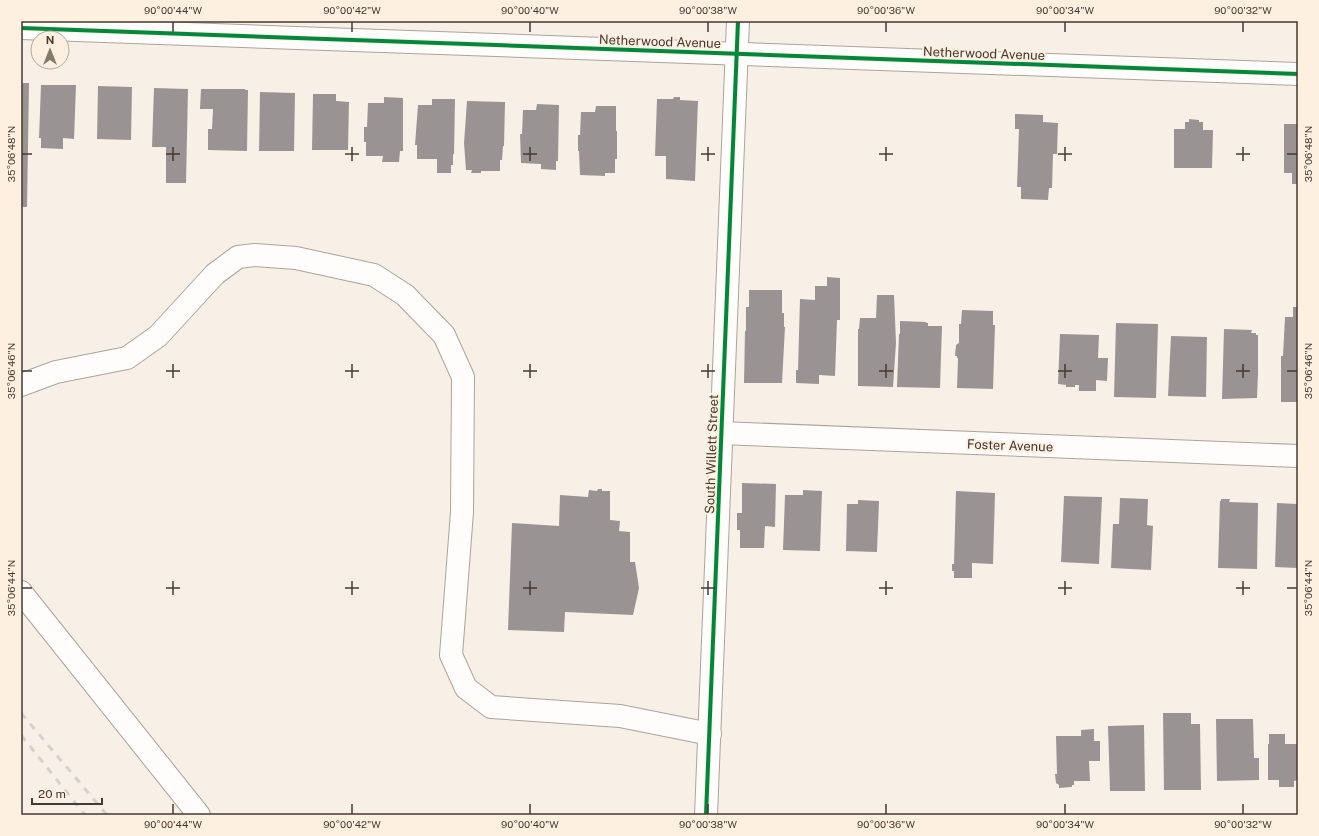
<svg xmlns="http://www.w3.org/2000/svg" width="1319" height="836" font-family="'Public Sans',sans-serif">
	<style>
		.building { fill: #9a9393 }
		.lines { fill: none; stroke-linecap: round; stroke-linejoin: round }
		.minor-casing { stroke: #aba49c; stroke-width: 24 }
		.minor { stroke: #fefdfb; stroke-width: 22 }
		.rail { stroke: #d4d1ce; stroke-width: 3; stroke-dasharray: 7 7; stroke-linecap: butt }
		.cycleway-casing { stroke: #fef0e1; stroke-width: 6 }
		.cycleway { stroke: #00873e; stroke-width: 4 }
		.ticks { fill: none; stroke: #443a31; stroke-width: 1.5 }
		.labels { text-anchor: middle; stroke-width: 4; stroke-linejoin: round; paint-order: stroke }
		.street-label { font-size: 13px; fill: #443a31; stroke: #fef0e1 }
		.neatline { fill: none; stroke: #443a31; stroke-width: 1.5 }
		.ticks-label { font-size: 10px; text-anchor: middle; fill: #443a31 }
	</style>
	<rect width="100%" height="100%" fill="#f8f0e7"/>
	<g class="building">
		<path d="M21,83H29L27,207H21Z"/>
		<path d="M41,85H76L74,139L63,138V149L41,148V138H39Z"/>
		<path d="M98,86L132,87L131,140L97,139Z"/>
		<path d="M154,88L188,89L186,183H166V147H152Z"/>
		<path d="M201,89H245V90H248L247,151L208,150V129H212L213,109H200Z"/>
		<path d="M260,92L295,93L294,151H259Z"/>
		<path d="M313,94H336V101L349,102L348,150H312Z"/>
		<path d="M384,97L403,98V151H400L399,162H382L383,156H366V142H364V127H367L368,103H384Z"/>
		<path d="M674,97H680V100L698,101L695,181L666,179V156H655L657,99H673Z"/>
		<path d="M432,99H455L454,154H453V165H451V173H437V159H417V145H415L418,105H432Z"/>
		<path d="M467,101L505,102L504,146H503L502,160H500V171H481V173H471L472,170H466L464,143Z"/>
		<path d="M537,104L559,105L558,161H556V170L541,169V164L521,163L520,134H522L523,110H536Z"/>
		<path d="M596,106H616V131H617V159H615V173H605V176L580,175L579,151H578V135H580L581,112H595Z"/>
		<path d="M1015,114L1043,115V122L1058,123L1057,154H1053L1052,188H1049L1048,200L1021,199V187H1017L1019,129H1015Z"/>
		<path d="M1189,119L1199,120V122H1203V130H1213L1212,168H1174V129H1185V122H1189Z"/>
		<path d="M1284,124H1298V184H1292V173H1284Z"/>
		<path d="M827,277L840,278V320H837L835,376L819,375V384L796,383V370H798L800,299L815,300V286H827Z"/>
		<path d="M749,290H782V313H784V327H785L782,383H744L745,331H746V307H749Z"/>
		<path d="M877,295H894L896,343L893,387L858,386V329H859L860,318H876Z"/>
		<path d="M1293,307H1298V402H1281V356H1283L1285,317H1293Z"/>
		<path d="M962,310L993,311V325H995L993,389L957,388L958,358H957V356H955L956,345L959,343V324H961Z"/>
		<path d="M900,321L926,322V323H928V326H942L940,388L897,387L899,334H900Z"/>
		<path d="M1116,323L1158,324L1156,398L1114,397Z"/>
		<path d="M1224,329L1252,330L1251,333H1256V335H1258V374L1257,398L1222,399Z"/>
		<path d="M1060,334L1099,335L1098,358H1108L1107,381L1096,380V391H1079V385H1075V387H1066V385L1058,384Z"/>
		<path d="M1171,336L1207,337L1206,397L1168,396Z"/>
		<path d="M742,483L776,484L775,527L765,526L764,548H740V530H737V513H742Z"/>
		<path d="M598,489H602V491H610V520L620,521L619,531L630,532V562H635L639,588L633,615L565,612L564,632L508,630L512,523L559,526L560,495L588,497L589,490L597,491Z"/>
		<path d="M803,490L822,491L820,551L783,550L785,495H803Z"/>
		<path d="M956,491L995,493L993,564L972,563V578H954V571H952V564H954Z"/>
		<path d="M1064,496L1102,497L1099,564L1061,562Z"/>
		<path d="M1120,498L1148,499L1147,525L1153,526L1151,570L1111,568L1113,524H1119Z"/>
		<path d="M1221,499H1230L1229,502L1258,503L1257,569L1218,568L1220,501H1221Z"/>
		<path d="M858,500L879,501L877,552L846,551L847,504H858Z"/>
		<path d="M1277,503L1298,504V568L1275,567Z"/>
		<path d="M1163,713H1191V724H1200L1201,790H1164Z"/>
		<path d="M1216,719H1253L1254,758H1259V780L1217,781Z"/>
		<path d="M1144,725L1145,791H1110L1108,726Z"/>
		<path d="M1094,729V741H1100V761H1089L1090,781H1074V785H1072V787L1059,788V785L1056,783L1055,774H1057L1056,736H1081V730Z"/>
		<path d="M1269,734H1285V744H1298V780L1294,781V787H1279V780H1268V744H1269Z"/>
	</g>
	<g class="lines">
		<defs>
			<g id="minor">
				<path d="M21,28L1298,74"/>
				<path d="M21,385L56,372L127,358L158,336L215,274L238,257L255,255L296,258L374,275L405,295L444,335L463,377L462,512L451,655L466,688L491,707L620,716L710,734"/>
				<path d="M721,433L1298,456"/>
				<path d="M21,592L199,815"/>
				<path d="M706,815L738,21"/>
			</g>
		</defs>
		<use href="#minor" class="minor-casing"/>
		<use href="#minor" class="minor"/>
		<g class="rail">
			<path d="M21,713L107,815"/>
			<path d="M21,735L85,815"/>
		</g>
		<defs>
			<g id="cycleway">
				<path d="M21,28L1298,74"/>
				<path d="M706,815L738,21"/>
			</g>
		</defs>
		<use href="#cycleway" class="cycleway-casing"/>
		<use href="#cycleway" class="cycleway"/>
	</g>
	<path class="ticks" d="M173,22V32M352,22V32M530,22V32M708,22V32M886,22V32M1065,22V32M1243,22V32M173,147V161M352,147V161M530,147V161M708,147V161M886,147V161M1065,147V161M1243,147V161M22,154H32M166,154H180M345,154H359M523,154H537M701,154H715M879,154H893M1058,154H1072M1236,154H1250M1287,154H1297M173,364V378M352,364V378M530,364V378M708,364V378M886,364V378M1065,364V378M1243,364V378M22,371H32M166,371H180M345,371H359M523,371H537M701,371H715M879,371H893M1058,371H1072M1236,371H1250M1287,371H1297M173,581V595M352,581V595M530,581V595M708,581V595M886,581V595M1065,581V595M1243,581V595M22,588H32M166,588H180M345,588H359M523,588H537M701,588H715M879,588H893M1058,588H1072M1236,588H1250M1287,588H1297M173,804V814M352,804V814M530,804V814M708,804V814M886,804V814M1065,804V814M1243,804V814"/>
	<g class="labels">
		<g class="street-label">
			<text transform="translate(660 41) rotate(2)" y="5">Netherwood Avenue</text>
			<text transform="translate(984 53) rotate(2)" y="5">Netherwood Avenue</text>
			<text transform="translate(1010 445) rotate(2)" y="5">Foster Avenue</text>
			<text transform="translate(711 454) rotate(-88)" y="5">South Willett Street</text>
		</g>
	</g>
	<rect width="1319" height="836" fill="none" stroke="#fef0e1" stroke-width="44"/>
	<g transform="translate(50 50)"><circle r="19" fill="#fef0e1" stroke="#b4a79b"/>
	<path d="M0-3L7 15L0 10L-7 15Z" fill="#837a71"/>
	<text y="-6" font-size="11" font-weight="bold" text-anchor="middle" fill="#443a31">N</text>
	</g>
	<path d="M32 798v6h70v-6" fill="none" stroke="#443a31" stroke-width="2"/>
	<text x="38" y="798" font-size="12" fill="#443a31" stroke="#fef0e1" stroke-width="3" paint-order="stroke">20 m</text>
	<rect x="22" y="22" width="1275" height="792" class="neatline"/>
	<g class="ticks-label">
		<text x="173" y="14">90°00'44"W</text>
		<text x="352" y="14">90°00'42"W</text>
		<text x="530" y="14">90°00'40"W</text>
		<text x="708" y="14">90°00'38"W</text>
		<text x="886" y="14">90°00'36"W</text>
		<text x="1065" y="14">90°00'34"W</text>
		<text x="1243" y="14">90°00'32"W</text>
		<text transform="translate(11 154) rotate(-90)" y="4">35°06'48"N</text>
		<text transform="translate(1308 154) rotate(-90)" y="4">35°06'48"N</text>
		<text transform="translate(11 371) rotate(-90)" y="4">35°06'46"N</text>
		<text transform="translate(1308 371) rotate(-90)" y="4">35°06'46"N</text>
		<text transform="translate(11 588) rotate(-90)" y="4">35°06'44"N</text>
		<text transform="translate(1308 588) rotate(-90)" y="4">35°06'44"N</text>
		<text x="173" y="828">90°00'44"W</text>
		<text x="352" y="828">90°00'42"W</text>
		<text x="530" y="828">90°00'40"W</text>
		<text x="708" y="828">90°00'38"W</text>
		<text x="886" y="828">90°00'36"W</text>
		<text x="1065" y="828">90°00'34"W</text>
		<text x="1243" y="828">90°00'32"W</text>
	</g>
</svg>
